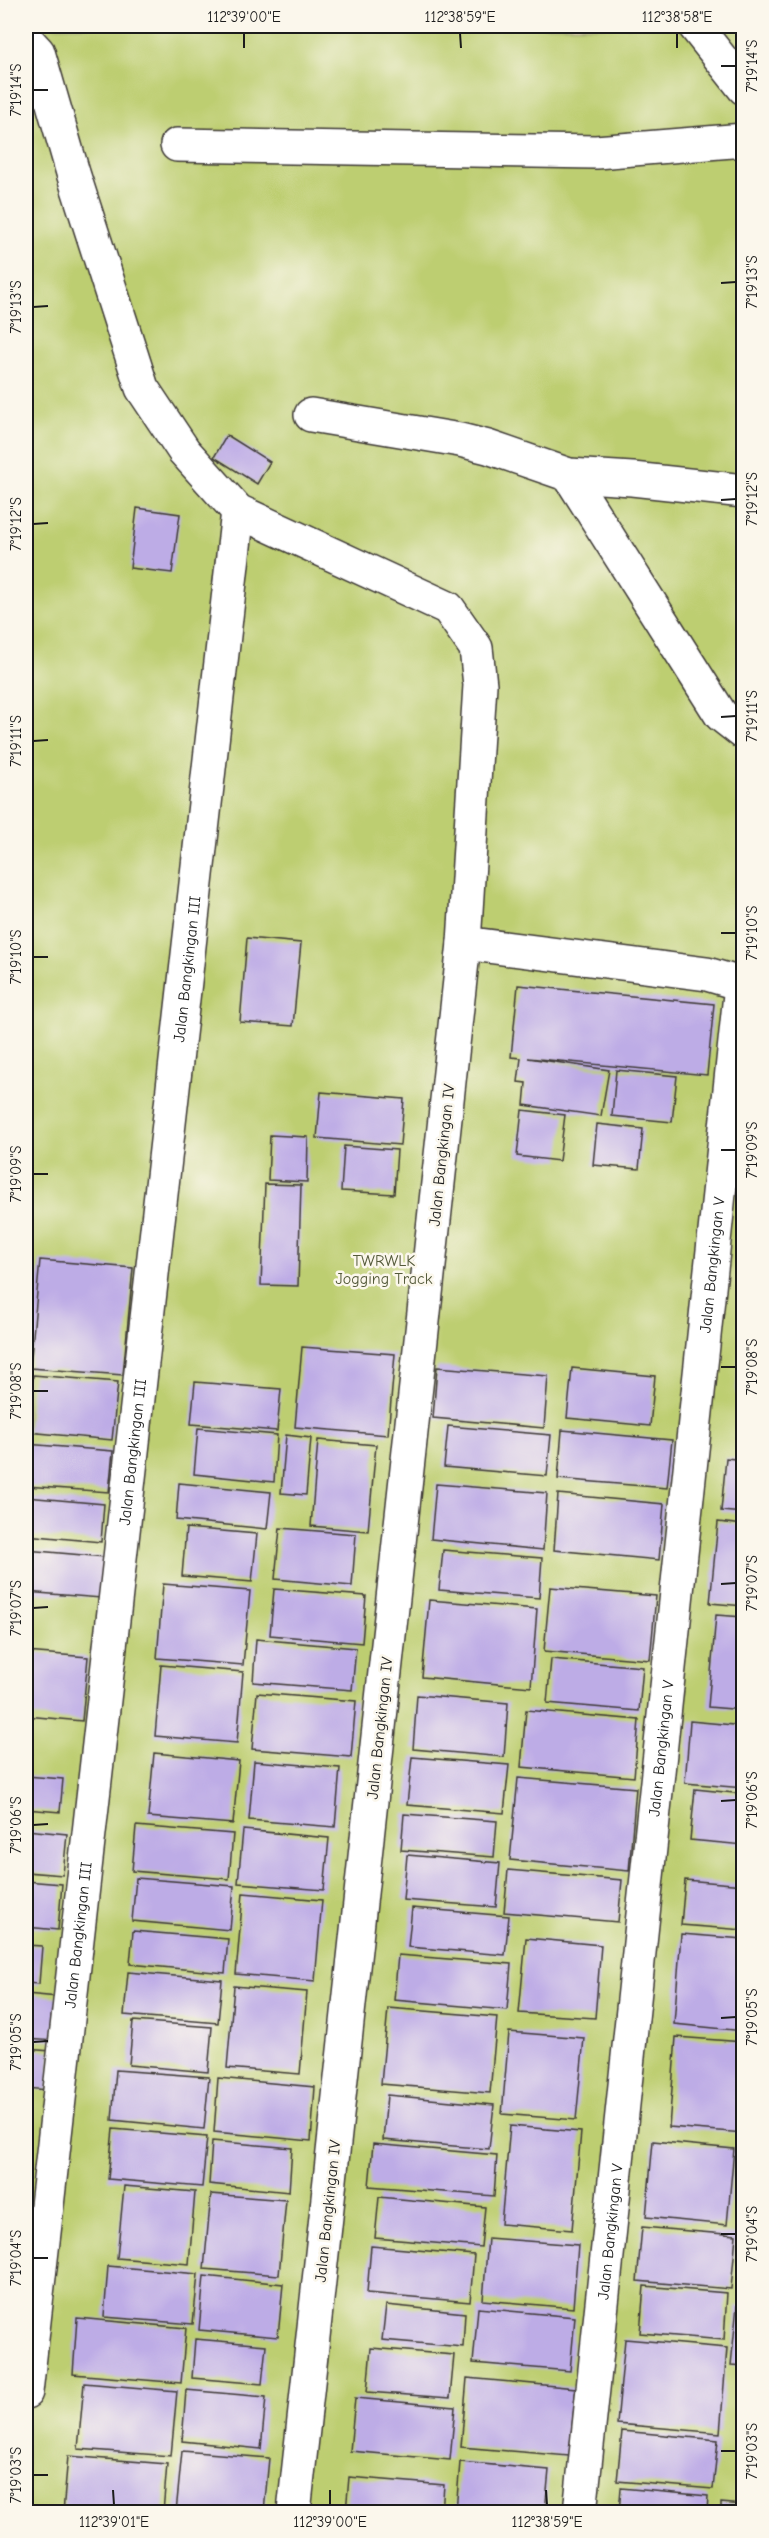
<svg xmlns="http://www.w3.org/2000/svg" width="769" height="2538" font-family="'Comic Neue',sans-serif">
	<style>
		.green { fill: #bdce71; stroke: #6c7546; stroke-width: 1.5 }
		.building { fill: #bdace6 }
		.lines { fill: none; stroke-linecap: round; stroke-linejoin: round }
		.minor-casing { stroke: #3d3935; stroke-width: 36 }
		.minor { stroke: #fff; stroke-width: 33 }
		.ticks { fill: none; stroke: #1c1c1c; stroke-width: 2 }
		.labels { text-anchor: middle; stroke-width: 5; stroke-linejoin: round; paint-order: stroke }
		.street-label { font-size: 16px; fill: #1c1c1c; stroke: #fbf7ec }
		.park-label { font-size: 16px; fill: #545a3a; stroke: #fbf7ec }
		.neatline { fill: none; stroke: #1c1c1c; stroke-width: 2 }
		.ticks-label { font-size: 15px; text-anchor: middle; fill: #1c1c1c }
	</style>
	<rect width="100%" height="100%" fill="#fbf7ec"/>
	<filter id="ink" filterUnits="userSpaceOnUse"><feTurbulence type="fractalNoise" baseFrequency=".0167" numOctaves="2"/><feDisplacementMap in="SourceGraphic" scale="12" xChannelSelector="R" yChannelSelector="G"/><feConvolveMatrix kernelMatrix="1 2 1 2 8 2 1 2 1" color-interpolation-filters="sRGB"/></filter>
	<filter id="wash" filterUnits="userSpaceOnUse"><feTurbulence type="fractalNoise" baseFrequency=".008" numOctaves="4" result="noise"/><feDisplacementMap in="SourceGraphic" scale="24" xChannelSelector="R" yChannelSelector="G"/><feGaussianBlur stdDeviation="1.35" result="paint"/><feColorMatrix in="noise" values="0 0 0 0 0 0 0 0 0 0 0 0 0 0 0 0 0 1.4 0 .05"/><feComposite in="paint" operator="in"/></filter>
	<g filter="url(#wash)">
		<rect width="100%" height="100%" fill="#f5ddc1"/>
		<rect class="green" x="26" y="26" width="717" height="2486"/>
		<g id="blocks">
			<g class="building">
				<path d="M227,435L270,462L257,484L214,457Z"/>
				<path d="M137,508L180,514L172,573L130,568Z"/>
				<path d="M247,938L301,943L293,1026L240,1022Z"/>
				<path d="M518,985L714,1004L707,1075L528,1058L609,1070L601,1116L524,1105L526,1083L518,1082L521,1058L511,1057Z"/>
				<path d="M616,1070L677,1076L672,1122L612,1116Z"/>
				<path d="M321,1092L404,1099L400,1145L317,1138Z"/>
				<path d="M522,1110L565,1115L559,1161L517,1156Z"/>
				<path d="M597,1124L643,1129L639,1169L593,1165Z"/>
				<path d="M270,1135L308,1137L307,1182L268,1180Z"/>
				<path d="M344,1146L397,1150L394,1194L341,1191Z"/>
				<path d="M265,1184L301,1185L298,1286L261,1285Z"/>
				<path d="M40,1260L133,1268L123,1375L30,1368Z"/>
				<path d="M742,1323H744V1395L736,1394Z"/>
				<path d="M302,1347L395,1354L388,1435L295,1427Z"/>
				<path d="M437,1367L548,1376L544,1428L433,1418Z"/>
				<path d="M572,1368L655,1376L650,1426L567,1418Z"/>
				<path d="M33,1375L118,1382L112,1440L28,1432Z"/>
				<path d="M195,1382L281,1389L277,1431L191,1424Z"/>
				<path d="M448,1426L551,1435L547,1476L444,1467Z"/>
				<path d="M198,1428L277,1435L274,1482L194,1474Z"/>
				<path d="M562,1430L672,1440L667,1488L558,1479Z"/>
				<path d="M286,1435L311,1438L306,1495L281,1493Z"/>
				<path d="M318,1440L376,1445L368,1531L311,1526Z"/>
				<path d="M26,1444L113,1451L109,1492L26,1486Z"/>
				<path d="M726,1458L744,1460V1513L721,1511Z"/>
				<path d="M179,1483L271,1492L267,1529L176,1520Z"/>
				<path d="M436,1484L547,1493L543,1550L431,1539Z"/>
				<path d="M558,1494L664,1504L659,1560L554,1550Z"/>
				<path d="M26,1497L104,1504L101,1542L26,1535Z"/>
				<path d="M718,1522L744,1525V1606L710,1603Z"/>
				<path d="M186,1528L257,1534L252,1582L182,1576Z"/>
				<path d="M280,1528L356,1534L352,1586L275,1579Z"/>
				<path d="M26,1550L105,1557L101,1598L26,1592Z"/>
				<path d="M443,1550L542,1558L539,1598L439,1590Z"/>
				<path d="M163,1584L250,1591L243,1665L157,1658Z"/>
				<path d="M550,1587L656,1596L650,1660L544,1651Z"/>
				<path d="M274,1589L366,1596L362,1643L270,1635Z"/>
				<path d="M429,1600L537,1609L531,1687L422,1677Z"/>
				<path d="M716,1615L744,1617V1710L708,1707Z"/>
				<path d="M256,1639L356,1648L352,1690L253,1682Z"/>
				<path d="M26,1652L88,1657L82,1721L26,1716Z"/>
				<path d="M551,1659L643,1667L639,1711L547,1703Z"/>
				<path d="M161,1665L243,1672L237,1743L155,1736Z"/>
				<path d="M257,1693L356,1701L351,1757L252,1749Z"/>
				<path d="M417,1695L508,1703L504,1757L413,1749Z"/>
				<path d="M526,1710L639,1720L634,1777L521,1767Z"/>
				<path d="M690,1721L744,1726V1788L685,1783Z"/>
				<path d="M154,1753L239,1761L233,1824L148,1817Z"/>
				<path d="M412,1757L509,1765L504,1813L407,1805Z"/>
				<path d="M254,1761L340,1768L335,1827L249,1820Z"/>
				<path d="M26,1776L63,1779L60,1812L26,1809Z"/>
				<path d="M518,1778L636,1788L629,1871L510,1860Z"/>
				<path d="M695,1789L744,1794V1845L690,1840Z"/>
				<path d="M404,1814L497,1821L494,1857L401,1850Z"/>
				<path d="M136,1826L233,1834L229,1879L132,1871Z"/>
				<path d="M26,1830L67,1834L63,1875L26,1872Z"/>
				<path d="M243,1830L329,1838L324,1890L238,1883Z"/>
				<path d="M407,1855L500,1863L496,1907L403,1900Z"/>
				<path d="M508,1870L622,1880L618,1922L504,1912Z"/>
				<path d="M136,1878L234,1886L230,1930L132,1921Z"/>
				<path d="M685,1880L744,1885V1930L681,1925Z"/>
				<path d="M26,1881L62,1884L58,1930L26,1927Z"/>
				<path d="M243,1893L322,1900L315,1981L236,1974Z"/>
				<path d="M412,1908L509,1916L505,1955L408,1947Z"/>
				<path d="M133,1931L228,1939L225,1973L130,1964Z"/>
				<path d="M681,1934L744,1939V2031L674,2024Z"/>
				<path d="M526,1938L601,1945L595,2018L519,2013Z"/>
				<path d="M26,1945L42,1946L39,1984L26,1983Z"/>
				<path d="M398,1955L511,1964L507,2010L394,2000Z"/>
				<path d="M128,1972L222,1980L218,2023L124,2015Z"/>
				<path d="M234,1986L307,1992L300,2074L227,2068Z"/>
				<path d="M26,1994L58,1997L54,2041L26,2039Z"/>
				<path d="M388,2008L497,2017L490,2093L381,2084Z"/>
				<path d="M133,2021L212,2027L208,2072L129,2065Z"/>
				<path d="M509,2032L584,2038L576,2120L502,2114Z"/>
				<path d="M676,2037L744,2042V2133L669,2127Z"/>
				<path d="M26,2049L51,2051L48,2090L26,2088Z"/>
				<path d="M116,2070L209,2077L204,2129L112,2120Z"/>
				<path d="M218,2078L315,2087L311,2141L214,2132Z"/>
				<path d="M387,2095L494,2105L489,2149L383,2140Z"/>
				<path d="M510,2126L581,2132L572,2230L501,2224Z"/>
				<path d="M113,2129L207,2137L202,2187L108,2179Z"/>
				<path d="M212,2141L292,2148L289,2192L209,2184Z"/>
				<path d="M653,2141L734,2149L727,2225L646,2217Z"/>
				<path d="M373,2144L497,2155L494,2196L369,2186Z"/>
				<path d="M124,2186L195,2192L189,2264L117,2258Z"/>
				<path d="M211,2194L286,2200L279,2275L204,2269Z"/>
				<path d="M379,2197L485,2207L481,2247L375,2238Z"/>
				<path d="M642,2227L736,2235L731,2289L637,2281Z"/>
				<path d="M488,2238L578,2245L573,2308L483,2300Z"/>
				<path d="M371,2246L474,2255L470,2302L367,2293Z"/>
				<path d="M108,2266L198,2274L193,2324L104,2317Z"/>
				<path d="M204,2276L283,2284L278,2337L199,2330Z"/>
				<path d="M644,2286L727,2293L724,2340L640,2333Z"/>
				<path d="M386,2305L465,2313L463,2347L382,2340Z"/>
				<path d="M737,2306L744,2307V2366L731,2365Z"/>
				<path d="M478,2308L575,2317L570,2371L473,2363Z"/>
				<path d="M77,2318L186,2328L181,2383L73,2374Z"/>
				<path d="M195,2339L266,2345L262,2384L192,2378Z"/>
				<path d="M625,2339L727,2348L720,2433L617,2424Z"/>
				<path d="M371,2348L454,2355L450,2398L367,2392Z"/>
				<path d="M467,2378L576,2388L569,2456L461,2447Z"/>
				<path d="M84,2383L177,2391L171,2456L78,2449Z"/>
				<path d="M186,2390L266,2397L261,2449L182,2441Z"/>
				<path d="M355,2398L455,2407L450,2460L350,2451Z"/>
				<path d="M622,2431L718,2440L713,2489L617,2481Z"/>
				<path d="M182,2451L269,2458L264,2512H176Z"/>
				<path d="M68,2456L167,2464L163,2512H63Z"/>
				<path d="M460,2462L549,2470L545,2512L456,2511Z"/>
				<path d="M740,2463H744V2497H738Z"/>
				<path d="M349,2477L444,2485L442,2512H346Z"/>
				<path d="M621,2488L708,2496L707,2512H619Z"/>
				<path d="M721,2503L744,2505V2512H721Z"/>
			</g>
		</g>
	</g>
	<g filter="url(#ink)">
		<use href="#blocks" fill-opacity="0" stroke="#3d3935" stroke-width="1.5"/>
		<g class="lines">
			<defs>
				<g id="minor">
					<path d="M695,26L744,88"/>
					<path d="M26,39L38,52L73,173L142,388L184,451L238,511L448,608L476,648L480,685L464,943L294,2512"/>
					<path d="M177,145L596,152L744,140"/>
					<path d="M311,415L460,440L488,447L569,475L632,479L744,491"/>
					<path d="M569,475L721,715L744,733"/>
					<path d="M464,943L707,974L744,985"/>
					<path id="s1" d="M26,2392L238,511"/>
					<path id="s2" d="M580,2512L741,985"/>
				</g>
			</defs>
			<use href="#minor" class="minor-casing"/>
			<use href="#minor" class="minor"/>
		</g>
	</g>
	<path class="ticks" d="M244,33V48M460,33L461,48M677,33V48M721,66H736M33,90H48M721,283L736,282M33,307L48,306M721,500L736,499M33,524L48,523M721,717L736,716M33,741L48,740M721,933H736M33,957H48M721,1150H736M33,1174H48M721,1367H736M33,1391H48M721,1584L736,1583M33,1608L48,1607M721,1801L736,1800M33,1825L48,1824M721,2018L736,2017M33,2042L48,2041M721,2234H736M33,2258H48M721,2451H736M33,2475H48M113,2490L114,2505M330,2490V2505M546,2490L547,2505"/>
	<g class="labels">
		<g class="street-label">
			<text dy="6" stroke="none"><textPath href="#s1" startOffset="1432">Jalan Bangkingan III</textPath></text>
			<text transform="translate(441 1155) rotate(-84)" y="6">Jalan Bangkingan IV</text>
			<text dy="6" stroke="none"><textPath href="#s2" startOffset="1254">Jalan Bangkingan V</textPath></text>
			<text dy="6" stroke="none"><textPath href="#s1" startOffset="946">Jalan Bangkingan III</textPath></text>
			<text transform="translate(379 1728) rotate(-84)" y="6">Jalan Bangkingan IV</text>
			<text dy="6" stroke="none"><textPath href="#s2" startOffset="768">Jalan Bangkingan V</textPath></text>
			<text dy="6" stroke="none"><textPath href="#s1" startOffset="460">Jalan Bangkingan III</textPath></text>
			<text transform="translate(327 2211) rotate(-84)" y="6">Jalan Bangkingan IV</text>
			<text dy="6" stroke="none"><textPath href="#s2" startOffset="282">Jalan Bangkingan V</textPath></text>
		</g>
		<g class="park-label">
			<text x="384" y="1266">TWRWLK<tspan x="384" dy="18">Jogging Track</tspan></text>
		</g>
	</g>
	<rect width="769" height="2538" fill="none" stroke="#fbf7ec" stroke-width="66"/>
	<rect x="33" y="33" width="703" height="2472" class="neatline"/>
	<g class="ticks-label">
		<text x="244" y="22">112°39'00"E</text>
		<text x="460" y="22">112°38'59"E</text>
		<text x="677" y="22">112°38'58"E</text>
		<text transform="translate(752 66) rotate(-90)" y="5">7°19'14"S</text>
		<text transform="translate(16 90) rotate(-90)" y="5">7°19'14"S</text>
		<text transform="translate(752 282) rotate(-90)" y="5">7°19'13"S</text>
		<text transform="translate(16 307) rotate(-90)" y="5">7°19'13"S</text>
		<text transform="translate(752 499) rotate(-90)" y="5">7°19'12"S</text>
		<text transform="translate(16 524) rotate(-90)" y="5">7°19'12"S</text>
		<text transform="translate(752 716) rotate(-90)" y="5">7°19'11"S</text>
		<text transform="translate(16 741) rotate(-90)" y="5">7°19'11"S</text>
		<text transform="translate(752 933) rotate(-90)" y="5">7°19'10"S</text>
		<text transform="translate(16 957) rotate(-90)" y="5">7°19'10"S</text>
		<text transform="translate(752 1150) rotate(-90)" y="5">7°19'09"S</text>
		<text transform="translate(16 1174) rotate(-90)" y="5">7°19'09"S</text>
		<text transform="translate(752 1367) rotate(-90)" y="5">7°19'08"S</text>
		<text transform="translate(16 1391) rotate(-90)" y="5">7°19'08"S</text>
		<text transform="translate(752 1583) rotate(-90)" y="5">7°19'07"S</text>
		<text transform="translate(16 1608) rotate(-90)" y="5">7°19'07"S</text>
		<text transform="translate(752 1800) rotate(-90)" y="5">7°19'06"S</text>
		<text transform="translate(16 1825) rotate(-90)" y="5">7°19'06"S</text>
		<text transform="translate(752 2017) rotate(-90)" y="5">7°19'05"S</text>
		<text transform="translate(16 2042) rotate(-90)" y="5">7°19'05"S</text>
		<text transform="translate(752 2234) rotate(-90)" y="5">7°19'04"S</text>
		<text transform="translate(16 2258) rotate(-90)" y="5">7°19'04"S</text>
		<text transform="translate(752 2451) rotate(-90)" y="5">7°19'03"S</text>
		<text transform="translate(16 2475) rotate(-90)" y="5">7°19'03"S</text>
		<text x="114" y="2527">112°39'01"E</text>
		<text x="330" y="2527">112°39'00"E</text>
		<text x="547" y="2527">112°38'59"E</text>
	</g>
</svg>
